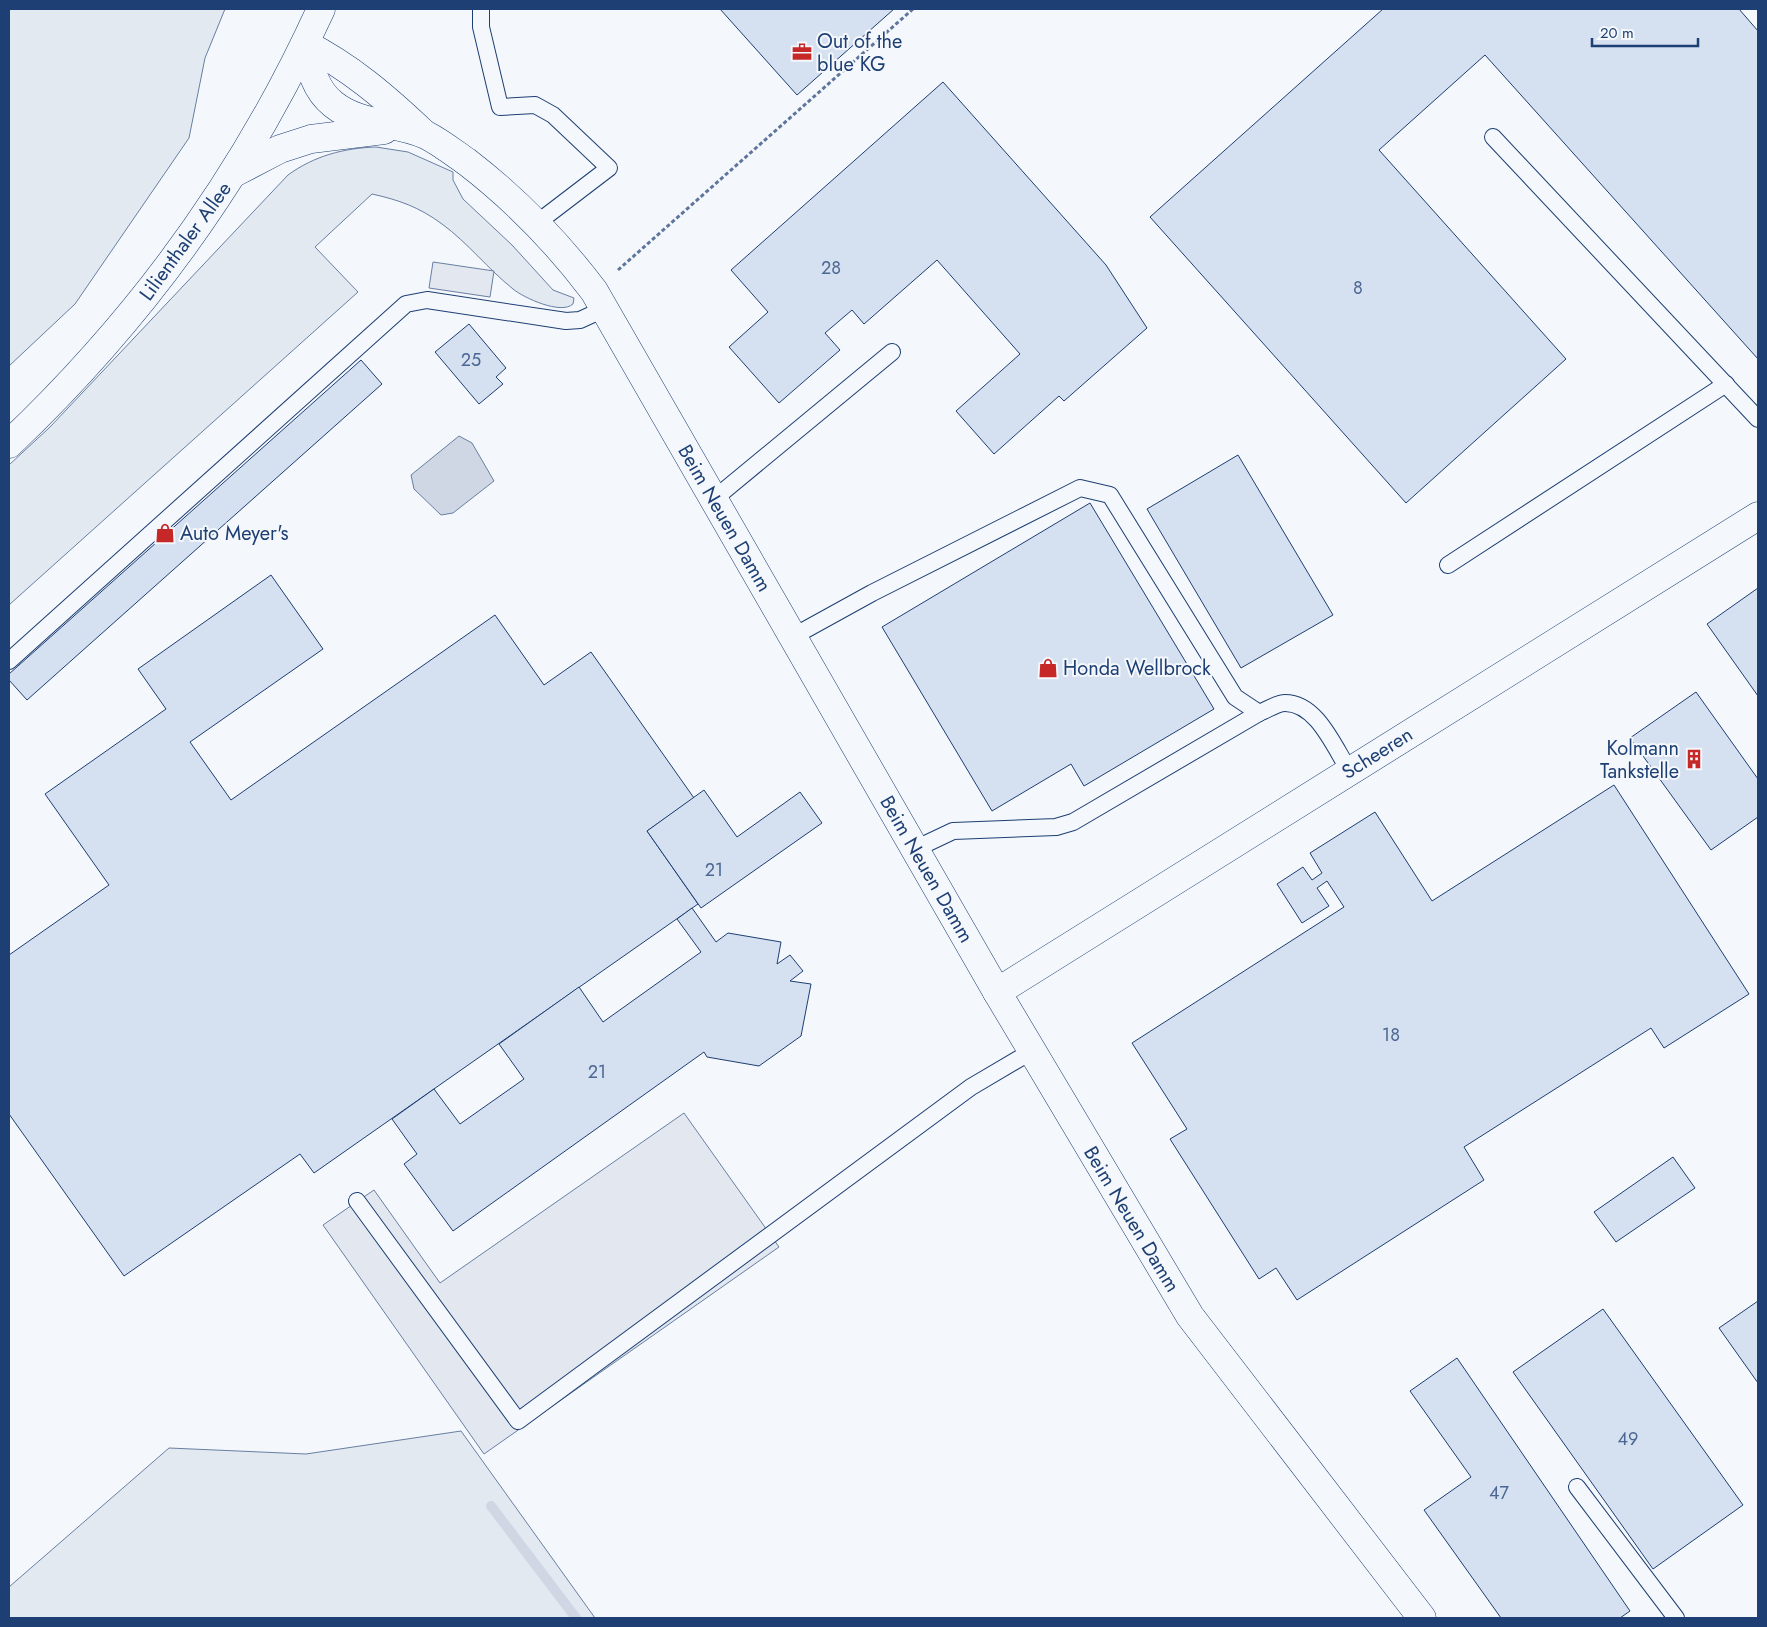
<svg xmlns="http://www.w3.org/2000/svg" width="1767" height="1627" font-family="Jost,sans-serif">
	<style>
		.green { fill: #e3e9f0; stroke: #687fa3 }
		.parking { fill: #e3e8f0; stroke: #687fa3 }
		.water { fill: #cfd7e4; stroke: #687fa3 }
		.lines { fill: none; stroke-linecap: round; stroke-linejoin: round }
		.stream { stroke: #cfd7e4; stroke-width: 10 }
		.building { fill: #d5e0f0; stroke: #1d3f73 }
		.service-casing { stroke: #1d3f73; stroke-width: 18 }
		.minor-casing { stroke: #1d3f73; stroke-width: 29 }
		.secondary-casing { stroke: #1d3f73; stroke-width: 29 }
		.path { stroke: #5e769c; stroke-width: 3; stroke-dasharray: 4 2.5; stroke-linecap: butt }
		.service { stroke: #f4f7fb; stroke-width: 16 }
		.minor { stroke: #f4f7fb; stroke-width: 28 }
		.secondary { stroke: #f4f7fb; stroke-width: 28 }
		.labels { text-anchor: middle; stroke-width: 4; stroke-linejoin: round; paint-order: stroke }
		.number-label { font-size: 18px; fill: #4b6792 }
		.poi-label { font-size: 20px; fill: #1d3f73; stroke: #f4f7fb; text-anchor: start }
		.street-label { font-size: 20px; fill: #1d3f73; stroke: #f4f7fb }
	</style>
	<rect width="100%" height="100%" fill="#f4f7fb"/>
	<g class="green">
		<path d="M9,9H225L205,58L189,138L75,304L9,366Z"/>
		<path d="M376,147L408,152L453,172V180L463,199L512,245L553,290L574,298L573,304C561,315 524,298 513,289C488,269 468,243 442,224C419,207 399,200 372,194L315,247L358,292L9,605V465L50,427L288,175C314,156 344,148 376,147Z"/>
		<path d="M461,1431L595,1618H9V1587L169,1448L306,1454Z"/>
	</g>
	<g class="parking">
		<path d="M433,262L494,271L490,297L429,288Z"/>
		<path d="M684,1113L779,1247L484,1454L323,1225L374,1190L440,1283Z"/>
	</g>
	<path class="water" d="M459,436L472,443L494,481L453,513L441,515L414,489L411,475Z"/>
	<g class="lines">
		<path class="stream" d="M491,1506L576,1618"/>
	</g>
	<g class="building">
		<path d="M720,9H894L797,95Z"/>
		<path d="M1383,9H1739L1758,31V359L1485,55L1379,150L1566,359L1406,503L1150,217Z"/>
		<path d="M943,82L1106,265L1147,328L1064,401L1059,396L994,454L956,411L1020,354L937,260L864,324L852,310L825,333L840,350L779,403L729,347L768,312L731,270Z"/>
		<path d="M469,324L506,368L496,377L503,384L479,404L435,352Z"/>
		<path d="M361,360L382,384L27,700L9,680V674Z"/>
		<path d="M1238,455L1333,615L1241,668L1147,509Z"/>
		<path d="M1090,503L1214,709L1084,786L1071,764L992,811L882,627Z"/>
		<path d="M271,575L323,649L190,742L231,800L495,615L544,685L591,652L694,798L647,831L698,904L314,1173L300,1154L124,1276L9,1114V955L109,885L45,794L166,709L138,669Z"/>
		<path d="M1758,588V696L1707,624Z"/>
		<path d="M1696,692L1758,779V817L1711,850L1630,738Z"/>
		<path d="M1614,785L1749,994L1664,1048L1651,1028L1464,1147L1484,1180L1297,1300L1276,1268L1259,1279L1170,1139L1187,1129L1132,1043L1344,907L1327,881L1317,888L1329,906L1302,923L1277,884L1303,867L1312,880L1322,873L1310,853L1375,812L1432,901Z"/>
		<path d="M704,790L737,837L800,792L822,823L701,908L647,831Z"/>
		<path d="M692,908L716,942L728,933L781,942L777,964L790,955L803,971L790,981L811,984L801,1036L759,1066L707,1057L704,1052L453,1231L404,1164L417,1154L392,1119L434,1089L460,1124L524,1079L499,1044L579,987L603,1022L701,952L677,919Z"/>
		<path d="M1673,1157L1695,1188L1616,1242L1594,1212Z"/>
		<path d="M1758,1301V1383L1719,1328Z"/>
		<path d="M1603,1309L1743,1505L1653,1569L1513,1372Z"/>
		<path d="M1457,1358L1630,1611L1620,1618H1501L1424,1510L1471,1477L1410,1391Z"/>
	</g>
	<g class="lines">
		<defs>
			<g id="service">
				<path d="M481,9V27L500,107L535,105L553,115L609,168L537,223"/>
				<path d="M1493,137L1758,419"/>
				<path d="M714,499L892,352"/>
				<path d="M1448,565L1726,384"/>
				<path d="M794,636L872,593L1080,488L1110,495L1235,697L1259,713C1267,710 1277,703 1285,703C1317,703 1334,747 1349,770"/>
				<path d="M9,661L406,304L427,300L566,321L580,320L604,309"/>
				<path d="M915,849L953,831L1056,827L1073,822L1259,713"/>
				<path d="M357,1201L518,1421L971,1087L1032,1051"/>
				<path d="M1577,1487L1676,1618"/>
			</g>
			<g id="minor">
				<path d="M305,44C310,66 314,89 333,104C360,126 396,121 426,135C440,142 454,153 467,162C515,199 557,242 594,291L997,992L1190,1316L1422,1618"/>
				<path d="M305,44C350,67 385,97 422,132"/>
				<path d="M234,173L280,149L311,139L384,130"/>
				<path d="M997,992L1758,516"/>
			</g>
			<path id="secondary" d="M9,444C141,319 246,174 321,9"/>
		</defs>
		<use href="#service" class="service-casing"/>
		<use href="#minor" class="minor-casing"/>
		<use href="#secondary" class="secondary-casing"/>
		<path class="path" d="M618,270L913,9"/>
		<use href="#service" class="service"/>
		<use href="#minor" class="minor"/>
		<use href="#secondary" class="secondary"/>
	</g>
	<defs>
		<symbol id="office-bare" viewBox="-9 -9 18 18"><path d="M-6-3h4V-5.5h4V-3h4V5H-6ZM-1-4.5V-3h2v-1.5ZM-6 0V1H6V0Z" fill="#c62828" stroke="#f4f7fb" stroke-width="2.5" paint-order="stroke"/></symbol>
		<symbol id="shop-bare" viewBox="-9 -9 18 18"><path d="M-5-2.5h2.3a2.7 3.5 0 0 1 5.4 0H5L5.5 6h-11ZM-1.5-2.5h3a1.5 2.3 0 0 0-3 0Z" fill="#c62828" stroke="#f4f7fb" stroke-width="2.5" paint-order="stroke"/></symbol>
		<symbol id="building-bare" viewBox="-9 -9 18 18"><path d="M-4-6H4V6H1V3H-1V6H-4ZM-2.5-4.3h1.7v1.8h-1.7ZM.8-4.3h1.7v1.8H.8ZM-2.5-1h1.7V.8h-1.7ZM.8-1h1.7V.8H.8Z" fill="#c62828" stroke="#f4f7fb" stroke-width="2.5" paint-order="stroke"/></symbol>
	</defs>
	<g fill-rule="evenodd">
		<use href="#office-bare" x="788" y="38" width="28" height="28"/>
		<use href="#shop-bare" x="151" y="519" width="28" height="28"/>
		<use href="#shop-bare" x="1034" y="654" width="28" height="28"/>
		<use href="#building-bare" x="1680" y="745" width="28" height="28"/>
	</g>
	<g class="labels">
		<g class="number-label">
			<text x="831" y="274">28</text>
			<text x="1358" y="294">8</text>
			<text x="471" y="366">25</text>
			<text x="714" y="876">21</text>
			<text x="1391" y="1041">18</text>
			<text x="597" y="1078">21</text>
			<text x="1628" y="1445">49</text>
			<text x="1499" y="1499">47</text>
		</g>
		<g class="poi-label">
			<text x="817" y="48">Out of the<tspan x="817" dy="23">blue KG</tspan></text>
			<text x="180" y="540">Auto Meyer's</text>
			<text x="1063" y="675">Honda Wellbrock</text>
			<text x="1679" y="755" text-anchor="end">Kolmann<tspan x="1679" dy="23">Tankstelle</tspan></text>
		</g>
		<g class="street-label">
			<text transform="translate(185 241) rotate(-54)" y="7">Lilienthaler Allee</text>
			<text transform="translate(725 518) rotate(60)" y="7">Beim Neuen Damm</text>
			<text transform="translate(1377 753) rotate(-32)" y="7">Scheeren</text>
			<text transform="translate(927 869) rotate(60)" y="7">Beim Neuen Damm</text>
			<text transform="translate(1132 1219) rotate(59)" y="7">Beim Neuen Damm</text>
		</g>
	</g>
	<rect width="1767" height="1627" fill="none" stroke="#1d3f73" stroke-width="20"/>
	<path d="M1592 38v8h106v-8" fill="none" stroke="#1d3f73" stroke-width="2.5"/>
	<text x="1600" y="38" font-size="15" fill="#1d3f73" stroke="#f4f7fb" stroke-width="4" paint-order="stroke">20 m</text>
</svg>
